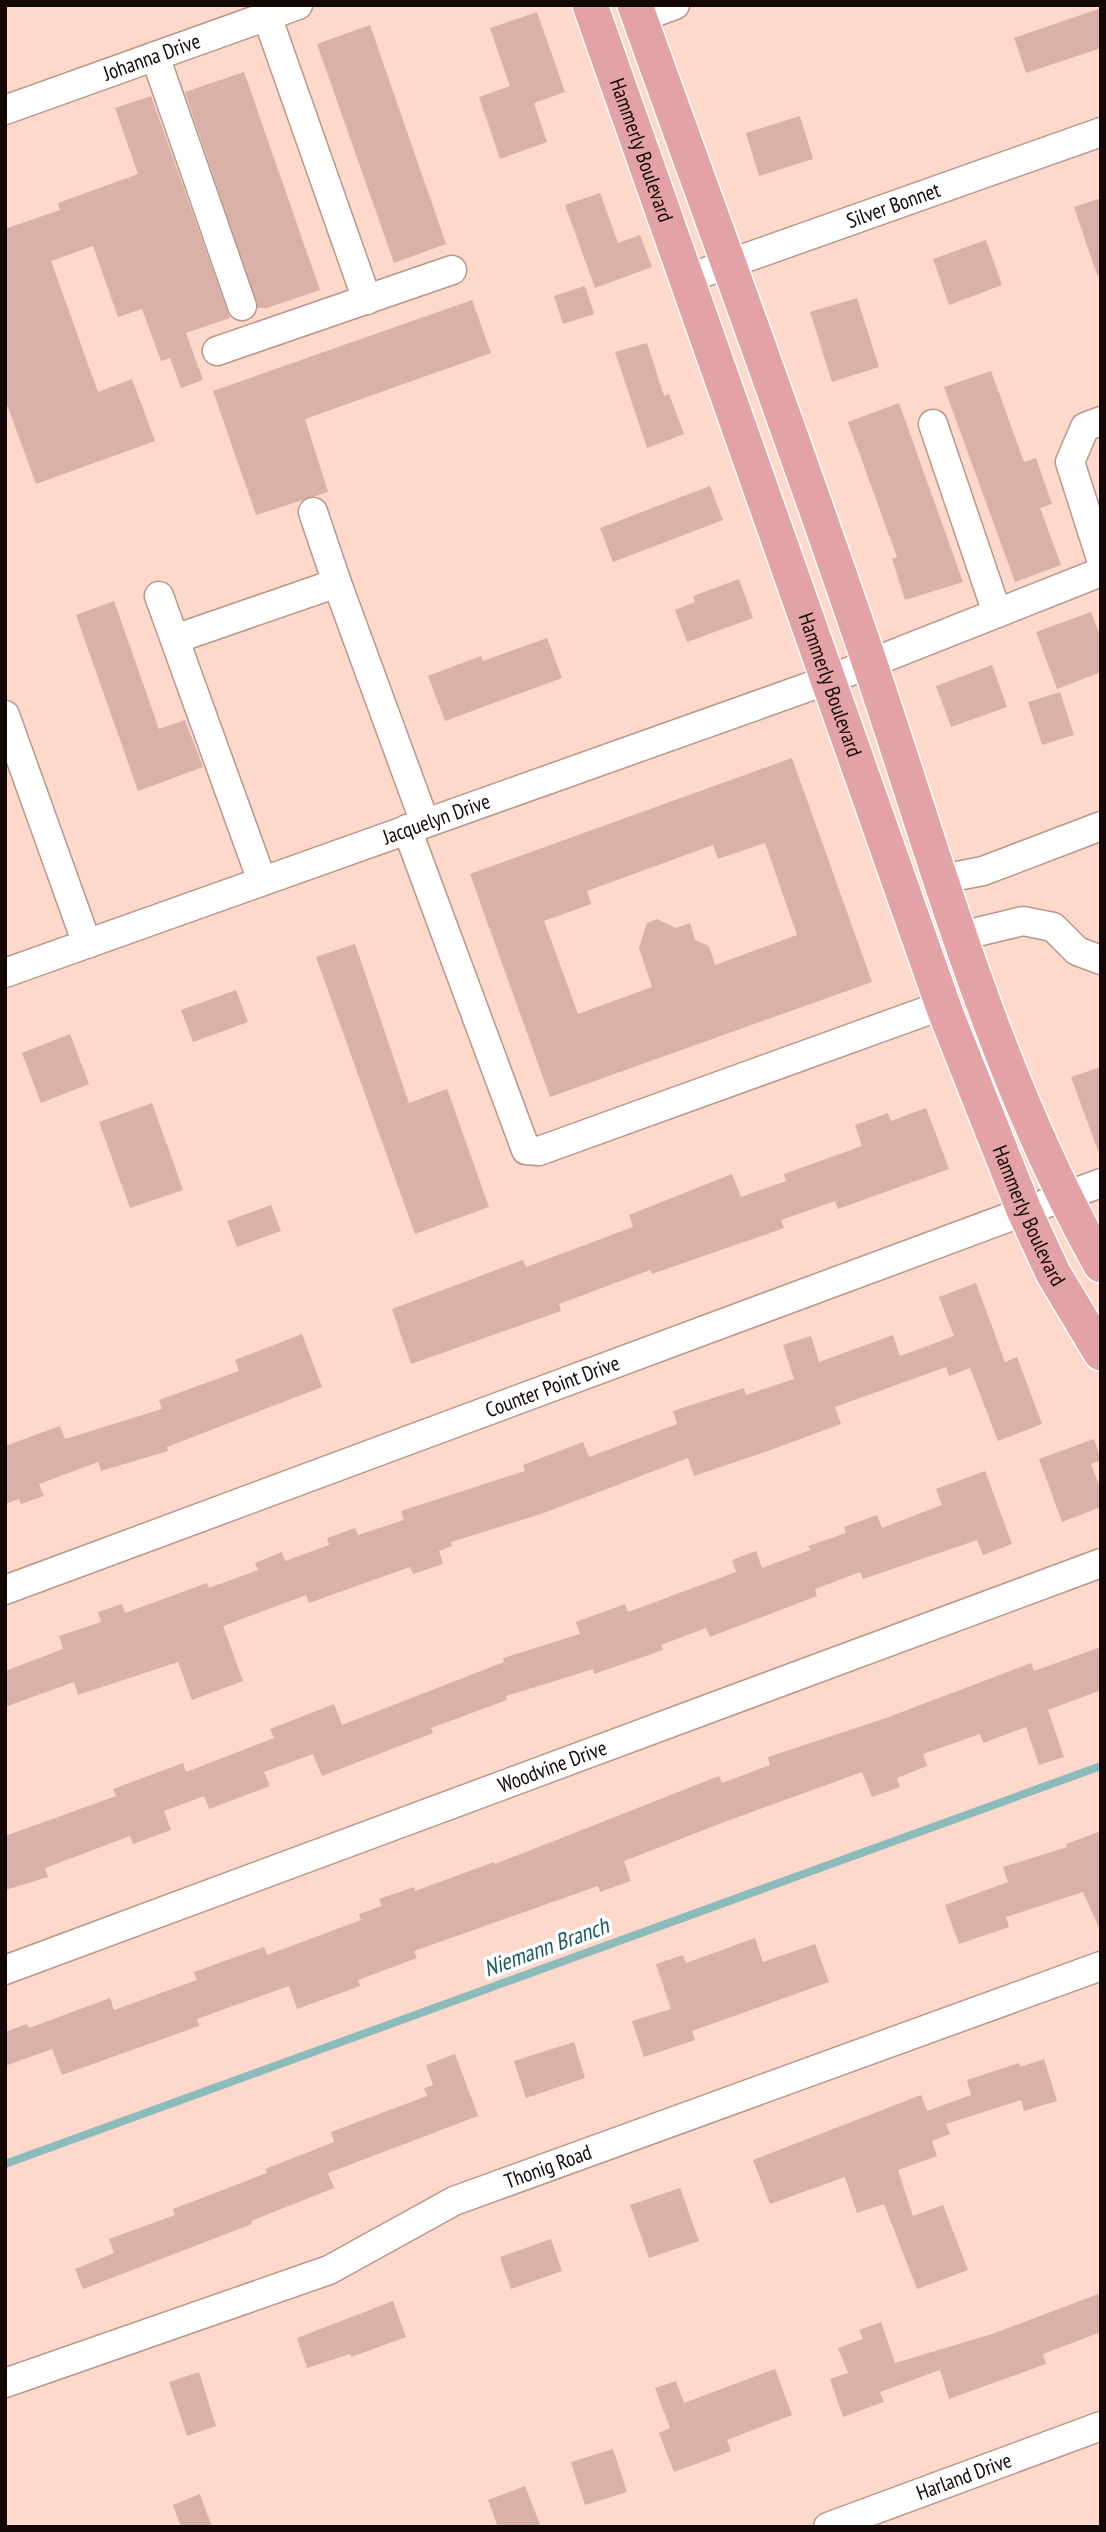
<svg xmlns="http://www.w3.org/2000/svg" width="1106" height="2532" font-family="'PT Sans Narrow',sans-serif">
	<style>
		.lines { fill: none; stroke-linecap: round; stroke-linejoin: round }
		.stream { stroke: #8cbbbc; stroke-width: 8 }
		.building { fill: #dab1a9; fill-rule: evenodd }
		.minor-casing { stroke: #b9978b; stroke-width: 31 }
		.major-casing { stroke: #fff; stroke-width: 38 }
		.minor { stroke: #fff; stroke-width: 28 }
		.major { stroke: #e3a2a5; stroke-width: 35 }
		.labels { text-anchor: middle; stroke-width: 7; stroke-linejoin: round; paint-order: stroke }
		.street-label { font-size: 21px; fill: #130805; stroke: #fff }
		.water-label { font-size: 23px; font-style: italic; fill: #1c5c5e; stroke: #fff }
	</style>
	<rect width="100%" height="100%" fill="#fdd8cb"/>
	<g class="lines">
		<path class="stream" d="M5,2164L1101,1766"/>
	</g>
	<g class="building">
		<path d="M1101,8V48L1026,73L1014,38Z"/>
		<path d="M537,12L565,92L534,103L547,142L500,159L479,97L510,86L490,28Z"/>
		<path d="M370,25L446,244L394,263L317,44Z"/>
		<path d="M244,72L320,290L267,308H258L185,92Z"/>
		<path d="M151,96L230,318L186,333L203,380L181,388L170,358L161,361L142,309L118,317L93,246L51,261L98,392L132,379L155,441L36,484L5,399V229L60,210L58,203L138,174L115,108Z"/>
		<path d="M800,116L813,159L759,176L746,133Z"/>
		<path d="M600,193L618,243L640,235L652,267L595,288L565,205Z"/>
		<path d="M1101,198V274L1097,275L1074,207Z"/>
		<path d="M986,240L1002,285L949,305L933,259Z"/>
		<path d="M585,286L594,314L563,324L554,296Z"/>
		<path d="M857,298L879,367L832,382L810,312Z"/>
		<path d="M472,300L491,353L305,419L328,492L256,515L213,391Z"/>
		<path d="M647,343L664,396L669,394L684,434L647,448L615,352Z"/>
		<path d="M991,371L1024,462L1036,458L1052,504L1040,508L1061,565L1015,582L944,387Z"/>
		<path d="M899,403L963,582L905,600L892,559L897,557L848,422Z"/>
		<path d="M710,486L723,520L613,562L600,528Z"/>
		<path d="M739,579L753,618L687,642L675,610L695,602L693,596Z"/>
		<path d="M114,601L159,729L185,720L203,767L138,791L76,615Z"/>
		<path d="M1091,612L1101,638V672L1057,689L1036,632Z"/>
		<path d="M547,638L562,678L445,721L428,676L481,656L483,661Z"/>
		<path d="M992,665L1007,707L951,727L936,686Z"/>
		<path d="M1060,692L1074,735L1042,745L1028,702Z"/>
		<path d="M792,758L872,982L550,1097L470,874ZM765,843L797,935L715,965L709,946L695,940L690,923L676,928L657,919L647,923L639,948L652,987L578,1014L544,921L591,904L587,891L713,845L718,859Z"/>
		<path d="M355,944L409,1103L447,1089L489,1207L415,1234L316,957Z"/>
		<path d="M236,990L248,1022L193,1042L181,1010Z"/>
		<path d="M70,1034L89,1084L41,1103L22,1053Z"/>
		<path d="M1101,1067V1151H1098L1071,1077Z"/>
		<path d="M152,1103L183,1190L130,1208L99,1122Z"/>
		<path d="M926,1108L949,1169L838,1209L835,1201L781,1220L784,1228L652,1274L650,1270L559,1304L561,1311L411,1364L392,1309L523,1260L526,1267L633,1227L629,1215L732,1174L741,1197L786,1181L784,1174L862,1146L855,1125L888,1113L891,1121Z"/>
		<path d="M271,1205L281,1231L237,1247L227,1221Z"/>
		<path d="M976,1283L1005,1362L1017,1357L1042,1424L998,1441L970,1368L949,1376L946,1367L835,1407L841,1424L765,1452L694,1476L688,1458L541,1514L451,1542L452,1546L439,1551L443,1564L413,1574L410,1567L309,1603L306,1595L223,1626L243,1681L192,1700L178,1662L78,1695L74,1682L5,1707V1671L63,1649L59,1636L101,1622L98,1612L122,1604L125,1613L207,1583L209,1588L258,1570L255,1563L282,1552L285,1561L329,1545L327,1538L355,1528L358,1535L404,1520L401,1511L525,1471L523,1465L583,1442L589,1457L677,1424L673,1411L744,1388L746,1395L794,1379L783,1345L811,1336L819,1362L893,1335L900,1356L954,1336L939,1297Z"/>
		<path d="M302,1334L322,1387L167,1447L168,1451L101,1471L98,1462L39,1484L44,1496L21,1504L19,1499L5,1504V1446L60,1426L65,1439L162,1409L159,1400L239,1371L235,1360Z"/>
		<path d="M1094,1439L1101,1460L1091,1464L1101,1490V1507L1062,1522L1039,1459Z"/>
		<path d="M985,1471L1012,1544L983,1555L977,1540L863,1579L860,1572L815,1589L817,1596L710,1637L706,1628L661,1645L663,1650L594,1674L593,1669L506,1696L507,1700L431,1728L433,1733L322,1776L313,1754L264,1772L270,1786L209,1809L204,1796L164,1811L171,1830L133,1844L130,1836L45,1868L48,1877L5,1890V1836L116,1796L113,1789L183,1763L186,1772L274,1738L270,1729L334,1704L342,1725L504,1662L503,1658L580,1634L576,1622L625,1604L628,1612L736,1572L732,1560L756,1551L762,1568L810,1550L808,1546L846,1533L844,1527L877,1515L882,1528L942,1505L936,1489Z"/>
		<path d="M1101,1647V1690L1048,1710L1064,1757L1039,1765L1026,1727L983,1743L980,1734L923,1754L927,1766L897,1778L900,1787L872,1797L862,1772L727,1821L624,1861L631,1881L600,1892L598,1886L414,1951L417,1958L358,1980L360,1986L297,2009L289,1986L197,2019L199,2026L62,2075L52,2049L5,2066V2032L27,2024L29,2028L110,1998L114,2010L197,1980L194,1972L264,1947L267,1955L361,1920L359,1914L382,1906L379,1899L414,1887L415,1891L494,1862L495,1864L719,1776L722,1783L770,1765L768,1757L886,1718L1031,1663L1034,1671Z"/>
		<path d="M1101,1831V1932L1083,1892L1006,1917L1009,1927L959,1944L945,1905L1008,1882L1003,1867L1067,1847L1066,1844Z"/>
		<path d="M755,1938L763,1962L815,1944L829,1982L692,2031L695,2040L644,2057L632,2021L671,2009L656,1964L683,1955L686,1963Z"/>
		<path d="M574,2042L585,2078L526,2098L514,2061Z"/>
		<path d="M455,2054L478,2116L328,2173L334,2188L251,2221L252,2224L83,2289L75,2269L114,2253L109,2239L175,2215L173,2209L267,2173L265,2169L334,2142L331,2132L427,2096L424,2088L433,2085L426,2065Z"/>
		<path d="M1044,2059L1057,2101L1024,2111L1021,2100L946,2124L950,2134L932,2141L937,2156L898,2170L913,2216L943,2205L968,2270L917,2289L884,2204L857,2213L845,2177L770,2204L753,2160L921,2095L927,2111L971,2095L967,2080L1019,2063L1020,2067Z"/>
		<path d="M680,2188L699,2241L649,2258L630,2205Z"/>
		<path d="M551,2239L562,2271L511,2289L500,2257Z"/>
		<path d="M1101,2293V2332L1043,2354L1046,2364L949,2399L940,2370L880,2392L884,2402L843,2417L830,2379L848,2373L838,2348L863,2339L859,2330L881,2322L895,2363L992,2334Z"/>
		<path d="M393,2301L406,2337L351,2357L350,2354L307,2368L297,2338Z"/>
		<path d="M775,2369L792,2415L727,2440L731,2451L674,2472L659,2433L670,2428L655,2388L676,2381L684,2403Z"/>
		<path d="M199,2372L216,2426L187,2436L169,2382Z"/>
		<path d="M613,2449L627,2492L585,2505L571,2462Z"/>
		<path d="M525,2486L541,2527H498L488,2500Z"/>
		<path d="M200,2494L212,2527H181L173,2505Z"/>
	</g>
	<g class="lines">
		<defs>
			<g id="minor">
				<path d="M267,16L367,300"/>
				<path d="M640,18L675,5"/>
				<path d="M155,56L242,306"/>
				<path id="s1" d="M5,110L298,5"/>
				<path id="s2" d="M686,279L1101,132"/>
				<path d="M217,351L452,270"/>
				<path d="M1101,421L1085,427L1070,462L1101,559"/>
				<path d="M933,424L997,613"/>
				<path d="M313,512L337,583"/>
				<path d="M159,596L262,881"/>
				<path d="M175,639L337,583L425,823"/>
				<path d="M5,715L87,944"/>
				<path d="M407,829L526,1150L539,1151L943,1005"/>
				<path d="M942,879L983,871L1101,826"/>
				<path d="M961,936L1023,921L1053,927L1077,951L1101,960"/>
				<path id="s3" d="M5,973L828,680L1101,572"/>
				<path id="s4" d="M5,1590L1101,1183"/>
				<path id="s5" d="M5,1970L1101,1563"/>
				<path id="s6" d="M5,2383L329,2270L454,2201L1101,1966"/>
				<path id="s7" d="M828,2527L1101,2426"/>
			</g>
			<g id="major">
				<path id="s8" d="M590,5L946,1014L1024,1210L1053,1273L1101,1353"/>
				<path d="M635,5C714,225 796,445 871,667C939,869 996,1079 1101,1265"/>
			</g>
		</defs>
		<use href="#minor" class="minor-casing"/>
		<use href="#major" class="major-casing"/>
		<use href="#minor" class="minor"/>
		<use href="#major" class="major"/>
	</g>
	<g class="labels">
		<g class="street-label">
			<text dy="7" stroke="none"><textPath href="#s1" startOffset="156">Johanna Drive</textPath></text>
			<text dy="7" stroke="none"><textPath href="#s8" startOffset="154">Hammerly Boulevard</textPath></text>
			<text dy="7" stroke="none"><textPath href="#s2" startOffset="220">Silver Bonnet</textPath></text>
			<text dy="7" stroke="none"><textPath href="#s8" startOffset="721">Hammerly Boulevard</textPath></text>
			<text dy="7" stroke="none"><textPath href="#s3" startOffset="458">Jacquelyn Drive</textPath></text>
			<text dy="7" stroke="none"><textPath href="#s8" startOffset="1288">Hammerly Boulevard</textPath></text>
			<text dy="7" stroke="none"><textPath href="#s4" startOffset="584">Counter Point Drive</textPath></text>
			<text dy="7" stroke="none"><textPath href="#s5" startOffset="584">Woodvine Drive</textPath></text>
			<text dy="7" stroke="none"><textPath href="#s6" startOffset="586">Thonig Road</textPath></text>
			<text dy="7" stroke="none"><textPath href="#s7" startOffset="145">Harland Drive</textPath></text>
		</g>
		<g class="water-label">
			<text transform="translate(546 1947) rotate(-20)" y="8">Niemann Branch</text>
		</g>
	</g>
	<rect width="1106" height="2532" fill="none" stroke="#130805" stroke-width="14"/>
</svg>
